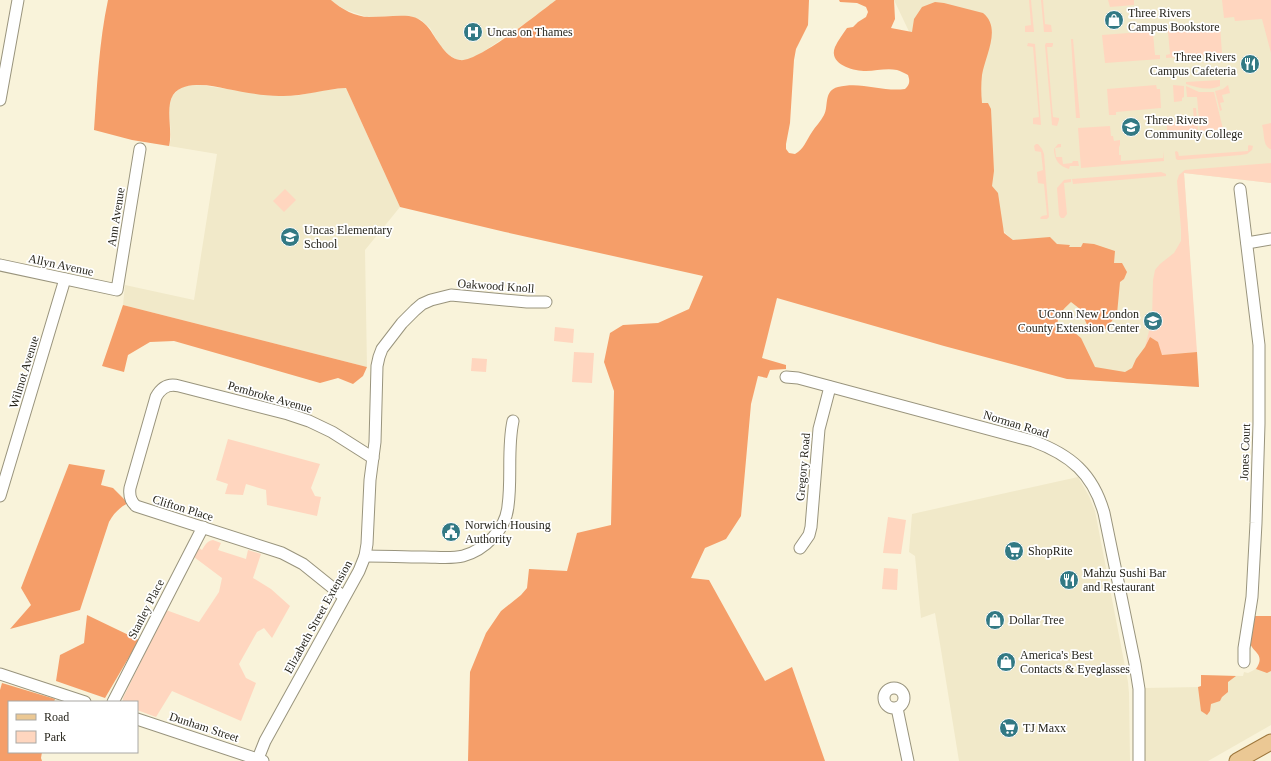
<svg xmlns="http://www.w3.org/2000/svg" width="1271" height="761" font-family="Georgia,serif">
	<style>
		.built { fill: #f1e9c9 }
		.green { fill: #ffd6bf }
		.forest { fill: #f59e69 }
		.lines { fill: none; stroke-linecap: round; stroke-linejoin: round }
		.minor-casing { stroke: #99947d; stroke-width: 13 }
		.major-casing { stroke: #9e773c; stroke-width: 17 }
		.minor { stroke: #fff; stroke-width: 11 }
		.major { stroke: #ebc894; stroke-width: 15 }
		.labels { text-anchor: middle; stroke-width: 3.5; stroke-linejoin: round; paint-order: stroke }
		.poi-label { font-size: 12px; fill: #27251c; stroke: #fff; text-anchor: start }
		.street-label { font-size: 12px; fill: #27251c; stroke: #fff }
	</style>
	<rect width="100%" height="100%" fill="#f9f3da"/>
	<g class="built">
		<path d="M331,0H556L527,22L480,54L470,59L459,61L449,55L441,47L430,28L421,20L410,16L367,17L346,10L337,5Z"/>
		<path d="M894,0H1271V183L1184,173L1199,387L1086,380L1013,240L1005,233Z"/>
		<path d="M200,85L274,96H295L326,90L346,88L400,207L365,250L367,367L123,305L125,285L194,300L217,154L169,146L171,138L169,106L172,96L180,88L185,86Z"/>
		<path d="M1078,477L1089,496L1095,511L1128,682L1129,693L1130,761H959L935,613L921,618L915,556L909,552L912,514Z"/>
		<path d="M1255,616H1271V725L1208,761H1144V688L1201,687V675L1243,676L1244,672L1248,673L1254,670L1257,667L1260,661L1259,654L1252,647L1250,641Z"/>
	</g>
	<g class="green">
		<path d="M1029,0H1031L1034,32H1025V26L1031,25Z"/>
		<path d="M1041,0H1043L1045,24L1051,25L1052,32H1044Z"/>
		<path d="M1108,0H1134V5L1110,7Z"/>
		<path d="M1222,0H1271V53L1262,19L1235,21L1234,17L1224,18Z"/>
		<path d="M1220,25L1222,54L1166,58V55L1170,54L1168,32H1166V30Z"/>
		<path d="M1155,31V33H1153L1155,55H1160V59L1105,63L1102,35Z"/>
		<path d="M1071,39H1073L1080,118H1076Z"/>
		<path d="M1028,43L1035,44L1041,125L1033,124V118L1039,117L1033,47L1027,46Z"/>
		<path d="M1046,43H1053V45L1052,47H1047L1053,117L1059,118V120L1057,126L1052,125L1045,45Z"/>
		<path d="M1220,80V86C1208,91 1199,88 1186,84V82Z"/>
		<path d="M1156,85L1157,89H1160L1161,108L1116,112V115H1109L1107,89Z"/>
		<path d="M1173,85L1184,86V97L1182,98V101L1174,102Z"/>
		<path d="M1228,85L1230,93L1222,95L1224,102L1220,103L1222,110L1220,111L1215,91L1223,89Z"/>
		<path d="M1186,86L1199,92H1214L1223,129L1200,131L1197,97H1187Z"/>
		<path d="M1193,108H1196L1198,131L1167,134V123L1194,121Z"/>
		<path d="M1271,123V149H1270C1262,144 1265,134 1262,125Z"/>
		<path d="M1110,126L1111,136H1113L1114,141L1120,140V145L1119,147V155H1121V161L1163,158V151L1164,161L1081,168L1078,128Z"/>
		<path d="M1036,144H1038L1042,149L1044,154L1049,217L1047,219H1041L1040,218L1042,216L1047,215L1044,184L1038,183L1037,172L1043,170L1041,152L1035,151L1034,146Z"/>
		<path d="M1061,144V147L1055,148L1056,157H1062L1063,164L1072,163L1073,161H1078L1079,166H1070L1069,169C1059,166 1054,160 1054,149L1058,144Z"/>
		<path d="M1249,145L1253,146L1252,150L1247,154L1241,155L1179,160H1178L1176,159L1175,152L1176,151L1178,152L1179,156L1248,151V146Z"/>
		<path d="M1271,163V183L1184,173L1197,352L1161,355L1158,342L1150,337L1145,347L1152,319L1153,280L1155,270L1160,264L1174,253L1181,241V229L1177,181L1179,175L1185,170Z"/>
		<path d="M1161,172L1166,174V176L1073,184L1072,179Z"/>
		<path d="M1071,179V182L1064,183L1067,214L1064,218H1061L1059,215L1057,188L1064,180Z"/>
		<path d="M285,189L296,200L284,212L273,201Z"/>
		<path d="M555,327L574,329L573,343L554,341Z"/>
		<path d="M574,352L594,353L592,383L572,382Z"/>
		<path d="M472,358L487,359L486,372L471,371Z"/>
		<path d="M228,439L320,464L311,488L315,496L321,497L317,516L267,505L266,490L246,484L243,495L225,494L228,484L216,480Z"/>
		<path d="M888,517L906,520L901,554L883,553Z"/>
		<path d="M213,540L221,543L218,550L246,559L248,550L261,554L253,578L271,589L290,606L272,638L264,628L257,632L239,664L246,678L256,683L241,721L172,691L156,717L137,710V702H123V698L166,610L199,622L219,592L222,578L194,557L199,548L202,550C205,545 207,541 213,540Z"/>
		<path d="M884,568L898,569L897,590L882,589Z"/>
	</g>
	<g class="forest">
		<path d="M108,0H331C341,9 356,17 369,17C382,17 396,15 409,16C427,19 431,33 441,46C444,51 453,60 460,60C477,63 540,12 556,0H809L808,25L796,49L794,60L790,123L786,144V149L789,153L795,154C804,149 806,141 812,132C815,127 821,121 824,115C829,106 823,91 838,87C861,81 882,92 905,89C910,84 910,81 908,75C904,73 901,71 897,70C886,68 876,71 866,71C853,71 828,64 835,47C838,40 843,34 847,28L853,27L858,22L866,17L868,12L866,7L857,3L840,2L839,0H894L895,19L891,28L912,32L914,19L922,7L935,2L944,3L983,13C1002,28 985,56 982,75C981,84 981,93 982,103H988L991,109L994,171L992,186L998,193L1004,233L1013,240L1050,237L1057,244L1070,245L1069,247H1081L1083,243L1094,244L1115,251L1114,263H1122L1127,272L1124,279L1120,282L1117,314L1106,329L1088,327L1080,309L1071,302C1059,313 1056,317 1058,334L1075,333L1081,338L1095,367L1125,372L1132,368L1136,359L1145,347L1150,337L1158,342L1162,355L1197,352L1199,387L1067,379L944,346L777,298L762,358L786,365V369L770,370L767,378L758,376L751,404L741,516L726,539L705,548L691,578L709,580L765,681L792,667L825,761H468L470,672L486,633L501,611L521,595L527,588L529,569L567,571L577,533L611,525L614,391L604,362L610,333L623,325L658,323L689,309L703,276L505,232L400,207L346,88C323,89 302,97 279,96C262,96 244,92 227,89C218,87 209,85 200,85C190,85 179,86 173,95C165,108 173,131 169,146L132,140L94,130C97,86 99,42 108,0Z"/>
		<path d="M123,305L367,367L363,376L353,384L338,378L320,383L174,341L150,342L128,355L124,372L102,366Z"/>
		<path d="M69,464L105,470L101,485L113,488L128,503C119,508 114,513 109,522L80,610L10,629L31,605L21,588Z"/>
		<path d="M87,615L139,640L105,698L56,681L60,655L84,643Z"/>
		<path d="M1255,616H1271V671L1267,673L1256,669C1267,653 1250,652 1250,641C1251,633 1254,624 1255,616Z"/>
		<path d="M1201,675L1236,676L1228,682V692L1222,697L1220,701L1211,704L1210,711L1207,715L1201,711L1198,687L1201,686Z"/>
		<path d="M2,683L55,699L54,702H9V752H42L41,758L42,761H0V690Z"/>
	</g>
	<g class="lines">
		<defs>
			<g id="minor">
				<path d="M0,100L18,0"/>
				<path d="M1240,189L1259,345V424L1256,523L1252,597L1244,648V662"/>
				<path d="M1247,243L1271,239"/>
				<path d="M0,265L117,290L140,149"/>
				<path d="M786,377L798,378L1033,441C1071,455 1093,474 1104,513L1135,664L1139,689V761"/>
				<path d="M0,496L65,279"/>
				<path d="M800,548L809,535L811,527L819,429L830,387"/>
				<path d="M365,556C385,556 404,557 424,557C437,557 451,559 463,556C485,550 506,529 508,506C512,478 507,449 513,421"/>
				<path d="M344,597L303,564L282,553L136,506C130,501 129,495 130,488L156,397C161,388 168,383 179,386L288,414L309,421L332,432L373,458"/>
				<path d="M0,674L85,702"/>
				<circle cx="894" cy="698" r="10"/>
				<path d="M113,702L203,527"/>
				<path d="M897,708L908,761"/>
				<path d="M137,719L263,761"/>
				<path d="M257,761L265,741L359,571L365,556L367,544L370,480L375,442L377,366L379,357L382,349L402,323L415,310L422,304L431,300L451,295L527,302H546"/>
			</g>
			<path id="major" d="M1237,761L1271,742"/>
		</defs>
		<use href="#minor" class="minor-casing"/>
		<use href="#major" class="major-casing"/>
		<use href="#minor" class="minor"/>
		<use href="#major" class="major"/>
	</g>
	<defs>
		<symbol id="shop-disc" viewBox="-11 -11 22 22"><circle r="9.5" fill="#327984" stroke="#fff"/><path d="M-5-2.5h2.3a2.7 3.5 0 0 1 5.4 0H5L5.5 6h-11ZM-1.5-2.5h3a1.5 2.3 0 0 0-3 0Z" fill="#fff"/></symbol>
		<symbol id="hospital-disc" viewBox="-11 -11 22 22"><circle r="9.5" fill="#327984" stroke="#fff"/><path d="M-5-5h3v3.5h4V-5h3V5h-3V1.5h-4V5h-3Z" fill="#fff"/></symbol>
		<symbol id="restaurant-disc" viewBox="-11 -11 22 22"><circle r="9.5" fill="#327984" stroke="#fff"/><path d="M-5-6h1v4h1v-4h1v4h1v-4h1v5L-1.5 .5V6h-2V.5L-5-1ZM5-6V6H3V1.5H1.5Q1.5-4 5-6Z" fill="#fff"/></symbol>
		<symbol id="university-disc" viewBox="-11 -11 22 22"><circle r="9.5" fill="#327984" stroke="#fff"/><path d="M0-5L7-2L0 1L-7-2ZM-4 1L0 2.5L4 1V4Q0 6-4 4Z" fill="#fff"/></symbol>
		<symbol id="school-disc" viewBox="-11 -11 22 22"><circle r="9.5" fill="#327984" stroke="#fff"/><path d="M0-5L7-2L0 1L-7-2ZM-4 1L0 2.5L4 1V4Q0 6-4 4Z" fill="#fff"/></symbol>
		<symbol id="civic-disc" viewBox="-11 -11 22 22"><circle r="9.5" fill="#327984" stroke="#fff"/><path d="M-.6-6.5H3V-4.5H.6V-3L4-1V1h2V6H-6V1h2V-1L-.6-3ZM-1.2 2.5V6h2.4V2.5Z" fill="#fff"/></symbol>
		<symbol id="supermarket-disc" viewBox="-11 -11 22 22"><circle r="9.5" fill="#327984" stroke="#fff"/><path d="M-6-5.5h2.5l.6 2H6L4.5 2H-2.5L-4.4-4H-6ZM-1.5 3.2a1.3 1.3 0 1 0 .1 0ZM3 3.2a1.3 1.3 0 1 0 .1 0Z" fill="#fff"/></symbol>
	</defs>
	<g fill-rule="evenodd">
		<use href="#shop-disc" x="1103" y="9" width="22" height="22"/>
		<use href="#hospital-disc" x="462" y="21" width="22" height="22"/>
		<use href="#restaurant-disc" x="1239" y="53" width="22" height="22"/>
		<use href="#university-disc" x="1120" y="116" width="22" height="22"/>
		<use href="#school-disc" x="279" y="226" width="22" height="22"/>
		<use href="#university-disc" x="1142" y="310" width="22" height="22"/>
		<use href="#civic-disc" x="440" y="521" width="22" height="22"/>
		<use href="#supermarket-disc" x="1003" y="540" width="22" height="22"/>
		<use href="#restaurant-disc" x="1058" y="569" width="22" height="22"/>
		<use href="#shop-disc" x="984" y="609" width="22" height="22"/>
		<use href="#shop-disc" x="995" y="651" width="22" height="22"/>
		<use href="#supermarket-disc" x="998" y="717" width="22" height="22"/>
	</g>
	<g class="labels">
		<g class="poi-label">
			<text x="1128" y="17">Three Rivers<tspan x="1128" dy="14">Campus Bookstore</tspan></text>
			<text x="487" y="36">Uncas on Thames</text>
			<text x="1236" y="61" text-anchor="end">Three Rivers<tspan x="1236" dy="14">Campus Cafeteria</tspan></text>
			<text x="1145" y="124">Three Rivers<tspan x="1145" dy="14">Community College</tspan></text>
			<text x="304" y="234">Uncas Elementary<tspan x="304" dy="14">School</tspan></text>
			<text x="1139" y="318" text-anchor="end">UConn New London<tspan x="1139" dy="14">County Extension Center</tspan></text>
			<text x="465" y="529">Norwich Housing<tspan x="465" dy="14">Authority</tspan></text>
			<text x="1028" y="555">ShopRite</text>
			<text x="1083" y="577">Mahzu Sushi Bar<tspan x="1083" dy="14">and Restaurant</tspan></text>
			<text x="1009" y="624">Dollar Tree</text>
			<text x="1020" y="659">America's Best<tspan x="1020" dy="14">Contacts &amp; Eyeglasses</tspan></text>
			<text x="1023" y="732">TJ Maxx</text>
		</g>
		<g class="street-label">
			<text transform="translate(116 217) rotate(-81)" y="4">Ann Avenue</text>
			<text transform="translate(61 265) rotate(12)" y="4">Allyn Avenue</text>
			<text transform="translate(496 286) rotate(4)" y="4">Oakwood Knoll</text>
			<text transform="translate(24 372) rotate(-73)" y="4">Wilmot Avenue</text>
			<text transform="translate(270 397) rotate(16)" y="4">Pembroke Avenue</text>
			<text transform="translate(1016 424) rotate(17)" y="4">Norman Road</text>
			<text transform="translate(1245 452) rotate(-88)" y="4">Jones Court</text>
			<text transform="translate(803 467) rotate(-85)" y="4">Gregory Road</text>
			<text transform="translate(183 508) rotate(17)" y="4">Clifton Place</text>
			<text transform="translate(146 609) rotate(-63)" y="4">Stanley Place</text>
			<text transform="translate(318 617) rotate(-61)" y="4">Elizabeth Street Extension</text>
			<text transform="translate(204 727) rotate(18)" y="4">Dunham Street</text>
		</g>
	</g>
	<rect x="8" y="701" width="130" height="52" fill="#ffffff" stroke="#a9a8a4"/>
	<rect x="16" y="714" width="20" height="6" fill="#ebc894" stroke="#a9a8a4"/>
	<text x="44" y="721" font-size="12" fill="#27251c">Road</text>
	<rect x="16" y="731" width="20" height="12" fill="#ffd6bf" stroke="#a9a8a4"/>
	<text x="44" y="741" font-size="12" fill="#27251c">Park</text>
</svg>
